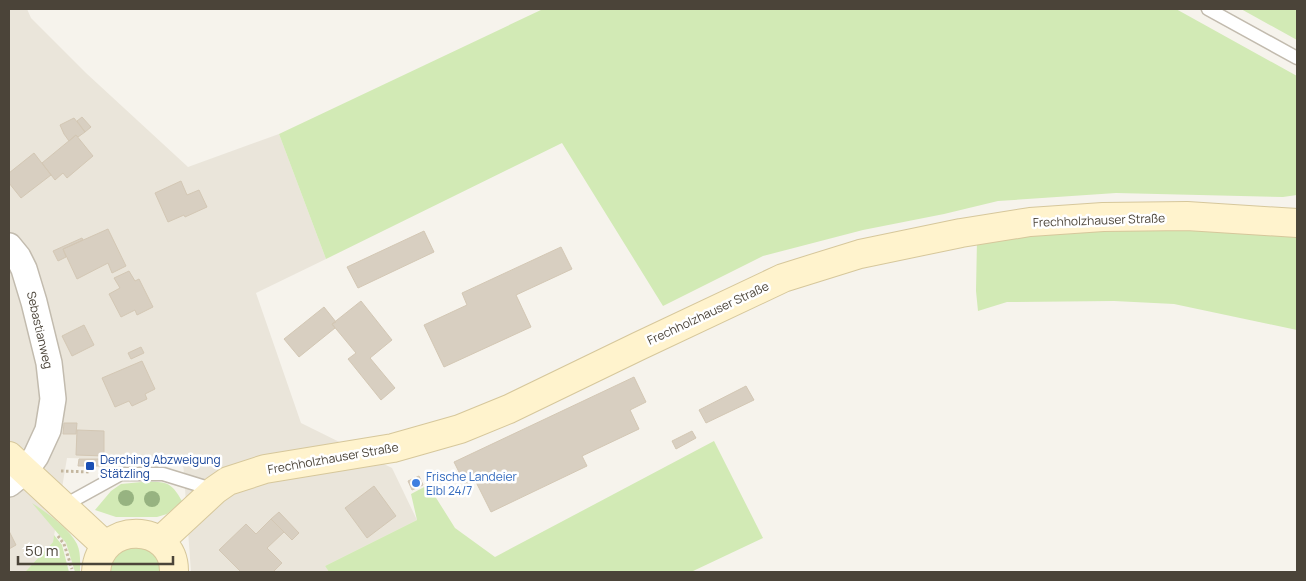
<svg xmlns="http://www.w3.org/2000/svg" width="1306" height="581" font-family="Manrope,sans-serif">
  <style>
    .residential { fill: #eae5da }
    .green { fill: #d2eab5 }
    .building { fill: #d8cfc1; stroke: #d3c7b4 }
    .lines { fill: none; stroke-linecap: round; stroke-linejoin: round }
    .lane-casing { stroke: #c2bbae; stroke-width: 15 }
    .street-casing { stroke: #c2bbae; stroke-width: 28 }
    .secondary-casing { stroke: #d6c79b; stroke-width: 30 }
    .path { stroke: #c4b79f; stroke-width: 3; stroke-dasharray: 2.5 2.5; stroke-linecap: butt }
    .lane { stroke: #fff; stroke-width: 12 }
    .street { stroke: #fff; stroke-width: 25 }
    .secondary { stroke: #fff3cd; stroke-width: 28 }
    .tree { fill: #97b381 }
    .transit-dot { fill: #1a4fb4; stroke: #fff; stroke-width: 2 }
    .shop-dot { fill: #3f7fe0; stroke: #fff; stroke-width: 2 }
    .labels { text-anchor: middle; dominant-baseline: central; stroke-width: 5; stroke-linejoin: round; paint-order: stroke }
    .street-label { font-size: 12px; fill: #4b4439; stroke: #fff }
    .transit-label { font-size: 12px; fill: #164399; stroke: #fff; text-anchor: start }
    .shop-label { font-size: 12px; fill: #366cbe; stroke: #fff; text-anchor: start }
  </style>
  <rect width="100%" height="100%" fill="#f6f3ec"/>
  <path class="residential" d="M9 9H27L31 18 86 73 188 167 279 134 326 259 256 293 301 423 392 468 417 520 325 566 329 572H191L183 461 67 458 53 542 25 572H9Z"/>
  <path class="green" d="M543 9H1176L1297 76V195L1283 197 1116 193 998 201 944 214 863 230 763 256 663 306 562 143 326 259 279 134Z
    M1241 9H1297V40Z
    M1177 229 1297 234V330L1174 304 1114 301 1007 302 978 311 976 291 977 240 1093 232Z
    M714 441 763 538 691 572H329L325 566 417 520 411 494 428 485 455 528 495 557Z
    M142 482C165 481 171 481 182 501L167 514 157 517H116L95 510 111 491 121 484Z
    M32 503C47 513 69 528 77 544 81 553 80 563 80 572H75L66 543Z
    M54 535 62 545 69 572H25L53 542Z
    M125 544 153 549 164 572H106V566Z"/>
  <path class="building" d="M82 117 91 127 85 132 77 121Z
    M74 118 85 132 78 137 76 135 69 141 64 134 60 125Z
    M76 135 93 156 67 178 63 173 55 180 42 163Z
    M34 153 51 175 21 198 9 183V173Z
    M181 181 187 195 199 190 207 207 185 217 184 215 168 222 155 193Z
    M108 229 126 266 112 273 108 263 77 279 63 249Z
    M424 231 434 252 358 288 347 267Z
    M82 238 83 240 63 249 66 257 58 261 53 251Z
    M561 247 572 269 516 295 531 327 444 367 424 325 467 305 462 293Z
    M129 271 135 281 139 279 153 307 137 315 135 310 121 317 109 294 120 288 114 278Z
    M361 301 392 340 370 358 395 388 381 400 348 359 356 353 332 324Z
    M324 307 336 322 332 324 335 328 299 357 284 339Z
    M84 325 94 345 72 356 62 336Z
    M141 347 144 353 131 359 128 353Z
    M142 361 155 389 145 394 147 399 132 406 129 401 115 407 102 378Z
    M634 377 646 402 630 410 639 429 582 456 587 466 491 512 475 480 466 486 454 462Z
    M746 386 754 400 706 423 699 410Z
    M64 423H77L76 434H63Z
    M77 430 104 431V456L76 455Z
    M692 431 696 438 676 449 672 441Z
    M79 459H105L104 466H78Z
    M419 476 423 485 412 490 408 481Z
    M374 486 396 516 367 538 345 508Z
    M279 512 299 533 292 540 271 519Z
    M271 519 284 532 267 548 282 563 273 572H241L219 550 246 524 256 534Z
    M9 531 16 545 9 549Z"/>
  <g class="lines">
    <g class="lane-casing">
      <path id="lane" d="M1208 9 1297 58
        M63 506 121 474H163L215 490"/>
    </g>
    <g class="street-casing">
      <path id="street" d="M9 246 18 257 24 269 34 302 49 363 53 399 48 430 36 456 25 471 9 484"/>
    </g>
    <g class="secondary-casing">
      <path id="secondary" d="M9 456 106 546
        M160 541 215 490 228 481 265 469 393 448 460 429 509 409 639 346 783 278 860 254 961 233 1030 222 1103 217 1187 216 1297 223
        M96 572C99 520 175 522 174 572"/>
    </g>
    <path class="path" d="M61 471 90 472V466
      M58 536 64 544 72 569"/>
    <use href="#lane" class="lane"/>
    <use href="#street" class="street"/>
    <use href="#secondary" class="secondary"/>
  </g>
  <g class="tree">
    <circle cx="126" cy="498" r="8"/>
    <circle cx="152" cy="499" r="8"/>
  </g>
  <rect class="transit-dot" x="85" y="461" width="10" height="10" rx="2.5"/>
  <circle class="shop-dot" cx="416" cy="483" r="5"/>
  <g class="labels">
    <g class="street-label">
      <text transform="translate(1099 220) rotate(-2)">Frechholzhauser Straße</text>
      <text transform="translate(708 313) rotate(-25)">Frechholzhauser Straße</text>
      <text transform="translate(40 330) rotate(77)">Sebastianweg</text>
      <text transform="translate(333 458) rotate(-10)">Frechholzhauser Straße</text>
    </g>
    <g class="transit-label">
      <text x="100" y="459">Derching Abzweigung<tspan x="100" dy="14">Stätzling</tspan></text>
    </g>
    <g class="shop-label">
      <text x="426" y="476">Frische Landeier<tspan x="426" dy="14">Elbl 24/7</tspan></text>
    </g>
  </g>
  <rect width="1306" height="581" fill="none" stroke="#4b4439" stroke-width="20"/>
  <path d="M18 556v8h155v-8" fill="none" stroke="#4b4439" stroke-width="2.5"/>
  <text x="25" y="556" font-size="15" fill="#4b4439" stroke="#ffffff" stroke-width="4" paint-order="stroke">50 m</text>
</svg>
